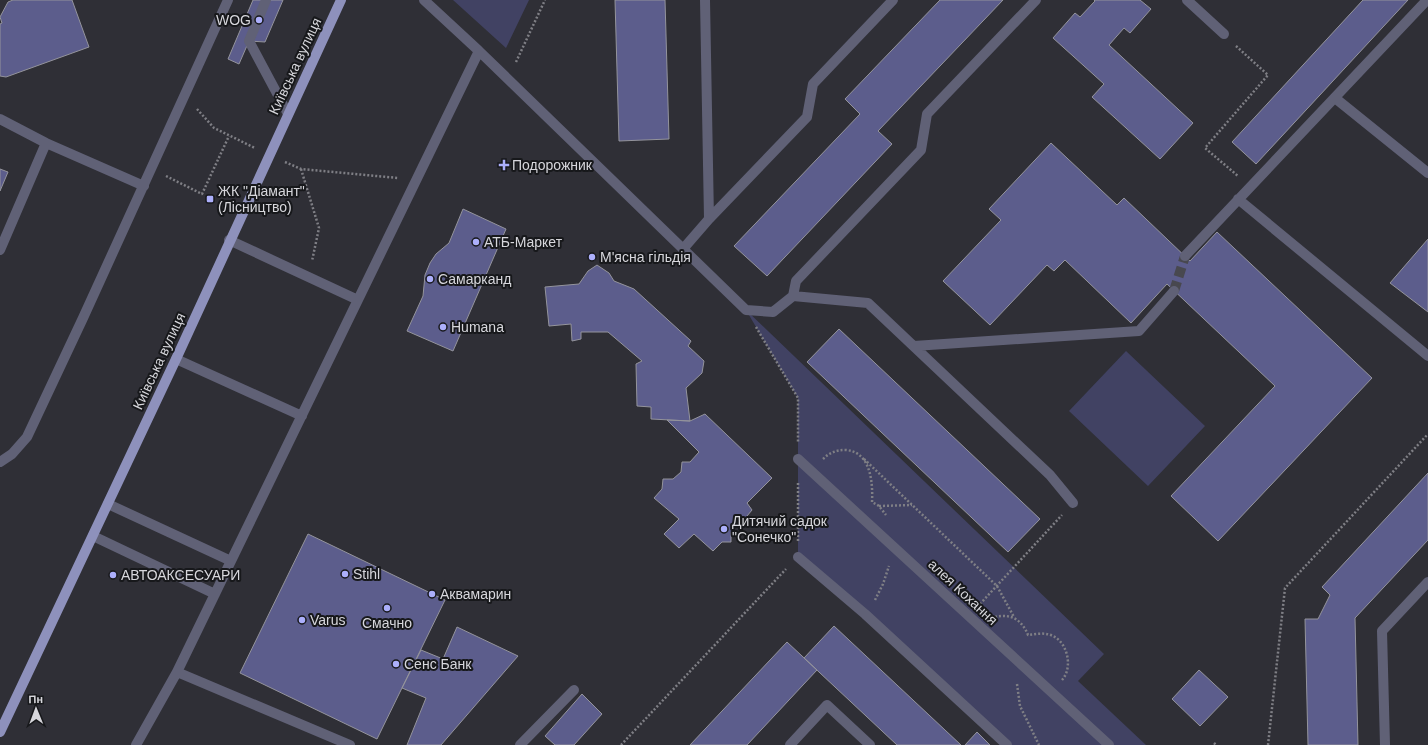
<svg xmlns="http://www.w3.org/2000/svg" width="1428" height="745" font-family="Arial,sans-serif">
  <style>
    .green { fill: #414263 }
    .building { fill: #5c5d8c; stroke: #94949c }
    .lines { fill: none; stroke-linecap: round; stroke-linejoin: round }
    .minor-tunnel { stroke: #48484f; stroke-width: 10; stroke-dasharray: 10 5; stroke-linecap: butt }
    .path { stroke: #7f7f85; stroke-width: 2.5; stroke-dasharray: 2 2; stroke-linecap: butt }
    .minor { stroke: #606176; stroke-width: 10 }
    .major { stroke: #8e91bc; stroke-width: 10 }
    .poi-dot { fill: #acaffb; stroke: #17181b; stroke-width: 1.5 }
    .labels { text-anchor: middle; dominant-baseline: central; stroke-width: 4; stroke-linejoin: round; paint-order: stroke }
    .poi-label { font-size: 14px; fill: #d7d7dc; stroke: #17181b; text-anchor: start }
    .street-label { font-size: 14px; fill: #d7d7dc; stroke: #17181b }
  </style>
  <rect width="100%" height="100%" fill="#2f2f36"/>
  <path class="green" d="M453 0H529L506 48Z
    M746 310 1104 654 1078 681 1146 745H1007L798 557V398Z
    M1126 351 1205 426 1148 486 1069 411Z"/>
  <path class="building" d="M13 0H72L89 47 6 77 0 76V24L2 23 0 17 8 2Z
    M253 0H283L265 42 249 41 239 64 228 59Z
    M615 0H665L669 139 619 141Z
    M940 0H1003L878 131 892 144 767 276 734 246 860 114 845 99Z
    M1094 0H1140L1151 9 1130 33 1124 28 1109 45 1193 123 1160 159 1092 97 1104 84 1053 38 1075 13 1080 17 1095 1Z
    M1363 0H1408L1256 164 1232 142Z
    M1051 143 1117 205 1124 198 1190 261 1217 232 1372 378 1218 541 1171 496 1275 386 1167 284 1131 323 1065 260 1054 271 1047 265 990 325 943 281 1001 220 989 209Z
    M0 169 8 172 0 191Z
    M463 209 506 229 453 351 407 331 423 296 425 275 430 263 436 254 449 243Z
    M1428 239V312L1390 283Z
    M597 265 609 273 614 281 634 289 691 341 688 346 704 361 702 373 686 388 690 421 651 419V407L637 406 636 364 642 361 608 332H581V339L572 341 571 324 549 326 545 287 579 284 588 271Z
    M839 329 1040 519 1008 552 807 362Z
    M705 414 772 478 747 503 752 510 747 516 748 524H739L731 532V542H722L713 551 694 534 679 548 664 534 679 519 654 498 662 489 663 479H673L681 472 682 462H690L699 452 667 420 690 421Z
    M1428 473V540L1355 618 1358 745H1308L1305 619H1318L1330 595 1322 587Z
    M308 534 445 600 377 739 240 673Z
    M834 626 961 745H897L804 658Z
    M457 627 518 656 441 745H407L426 698 402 688 421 650 443 659Z
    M787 642 817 670 747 745H690Z
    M1199 670 1228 697 1200 726 1172 699Z
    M582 694 602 714 574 745H555L545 736Z
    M977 732 990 745H965Z"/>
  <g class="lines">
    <path class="minor-tunnel" d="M1174 291 1185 256"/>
    <path class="path" d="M1236 46 1268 75 1205 148 1238 176
      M516 62 545 0
      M197 109 214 128 255 148
      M285 162 301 169 398 178
      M301 169 319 228 312 261
      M166 176 202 194 229 136
      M756 327 798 398V443
      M823 459C829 453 836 450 845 450 871 451 873 483 872 502L879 506 886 515
      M864 459 997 586 1014 617
      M879 506 912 505
      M798 541V482
      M875 600 883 584 889 566
      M980 604 1062 515
      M995 617C1011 613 1022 620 1028 635 1036 634 1045 632 1053 636 1068 643 1073 668 1062 680
      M1017 684 1020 706 1039 745
      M1214 743 1216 745
      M621 745 786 569
      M1268 745 1285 588 1428 434"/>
    <path class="minor" d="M266 0 249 41 288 114
      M424 0 479 51 746 310 773 312 793 296 796 281 921 150 927 114 1036 0
      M705 0 709 219
      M1187 0 1224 34
      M1335 98 1428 173
      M0 119 46 143 144 186
      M1238 199 1428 356
      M229 240 358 300
      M683 249 709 219 807 117 813 84 893 0
      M0 250 46 143
      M1185 256 1427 0
      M793 296 868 303 1050 475 1073 503
      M914 346 1139 331 1174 291
      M176 359 302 416
      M798 459 1109 745
      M0 462 12 454 27 437 83 318 228 0
      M108 504 231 561
      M93 536 215 594
      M798 557 865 614 1007 745
      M177 672 350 745
      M136 745 177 672 479 51
      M520 745 574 690
      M790 745 827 705 870 745
      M1385 745 1382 631 1428 582"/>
    <path class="major" d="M0 732 176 359 341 0"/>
  </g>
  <g class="poi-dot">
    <circle cx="259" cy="20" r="4"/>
    <path d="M502 159h4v4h4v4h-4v4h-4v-4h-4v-4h4z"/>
    <rect x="206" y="195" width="8" height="8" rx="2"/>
    <circle cx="476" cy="242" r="4"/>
    <circle cx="592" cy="257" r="4"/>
    <circle cx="430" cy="279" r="4"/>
    <circle cx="443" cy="327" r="4"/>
    <circle cx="724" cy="529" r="4"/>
    <circle cx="345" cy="574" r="4"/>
    <circle cx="113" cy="575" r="4"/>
    <circle cx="432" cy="594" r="4"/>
    <circle cx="387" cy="608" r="4"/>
    <circle cx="302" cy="620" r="4"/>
    <circle cx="396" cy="664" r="4"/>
  </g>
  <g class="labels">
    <g class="poi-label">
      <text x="251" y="20" text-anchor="end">WOG</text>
      <text x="512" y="165">Подорожник</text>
      <text x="218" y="191">ЖК "Діамант"<tspan x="218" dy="16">(Лісництво)</tspan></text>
      <text x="484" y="242">АТБ-Маркет</text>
      <text x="600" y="257">М'ясна гільдія</text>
      <text x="438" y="279">Самарканд</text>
      <text x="451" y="327">Humana</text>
      <text x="732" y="521">Дитячий садок<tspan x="732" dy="16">"Сонечко"</tspan></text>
      <text x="353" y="574">Stihl</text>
      <text x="121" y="575">АВТОАКСЕСУАРИ</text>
      <text x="440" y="594">Аквамарин</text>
      <text x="310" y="620">Varus</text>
      <text x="387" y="623" text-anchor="middle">Смачно</text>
      <text x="404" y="664">Сенс Банк</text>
    </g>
    <g class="street-label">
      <text transform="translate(295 66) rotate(-65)">Київська вулиця</text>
      <text transform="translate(159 361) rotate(-65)">Київська вулиця</text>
      <text transform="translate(963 592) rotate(43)">алея Кохання</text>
    </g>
  </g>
  <g transform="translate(36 709) rotate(359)" stroke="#17181b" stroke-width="3" paint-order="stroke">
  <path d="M0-3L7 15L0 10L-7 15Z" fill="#d7d7dc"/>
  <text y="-6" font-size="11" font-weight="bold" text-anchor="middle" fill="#d7d7dc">Пн</text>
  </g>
</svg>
